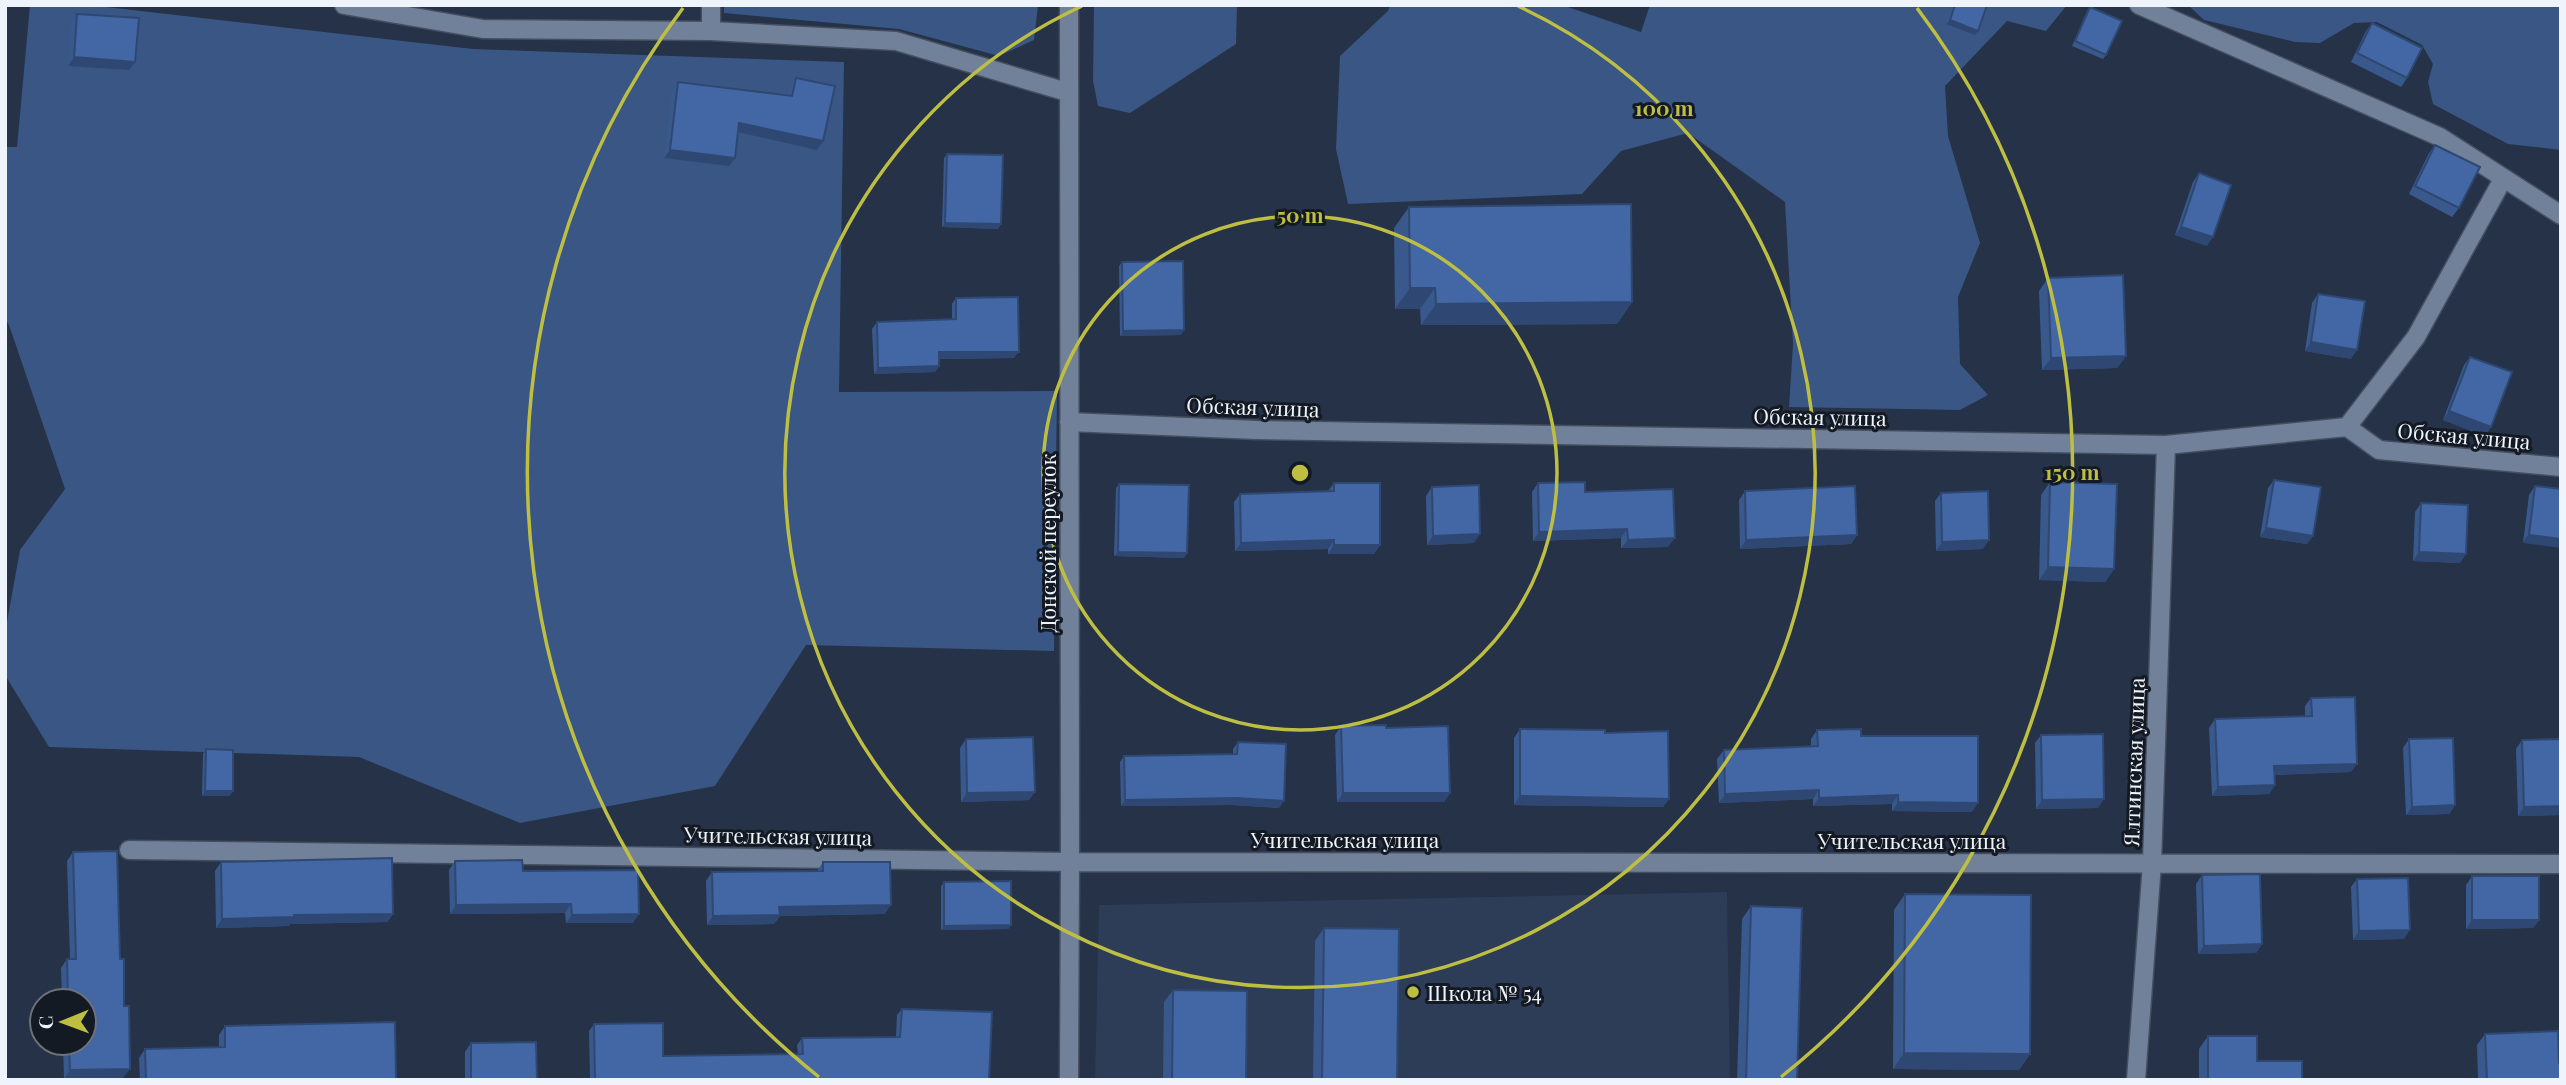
<svg xmlns="http://www.w3.org/2000/svg" width="2566" height="1085" font-family="'Playfair Display',serif">
  <style>
    .built { fill: #2d3d57 }
    .green { fill: #395685 }
    .lines { fill: none; stroke-linecap: round; stroke-linejoin: round }
    .street-casing { stroke: #444e5f; stroke-width: 21 }
    .street { stroke: #72819a; stroke-width: 18 }
    .wall { fill: #39598d }
    .shaded-wall { fill: #2e4873 }
    .building { fill: #4267a4; stroke: #2e4873; stroke-width: 2 }
    .ring { fill: none; stroke: #bebf42; stroke-width: 3.5 }
    .poi-dot { fill: #bebf42; stroke: #141a23; stroke-width: 2.5 }
    .labels { text-anchor: middle; dominant-baseline: central; stroke-width: 6; stroke-linejoin: round; paint-order: stroke }
    .street-label { font-size: 21px; fill: #eff4fc; stroke: #141a23 }
    .poi-label { font-size: 21px; fill: #eff4fc; stroke: #141a23; text-anchor: start }
    .centre { fill: #bebf42; stroke: #141a23; stroke-width: 3.5 }
    .ring-label { font-size: 21px; text-anchor: middle; font-weight: bold; fill: #bebf42; stroke: #141a23; stroke-width: 6; stroke-linejoin: round; paint-order: stroke }
  </style>
  <rect width="100%" height="100%" fill="#253247"/>
  <path class="built" d="M1727 892 1730 1080H1095L1099 905Z"/>
  <path class="green" d="M30 5H89L473 49 844 62 839 392 1057 391 1054 651 806 645 715 786 520 823 359 757 49 747 5 675V633L20 550 65 489 9 325 5 318V147H17Z
    M724 5H1038L1034 40 999 56 899 29 724 13Z
    M1094 5H1237L1236 44 1130 113 1098 106 1093 81Z
    M1390 5H1562L1641 32 1650 5H2067L2046 31 2007 21 1945 86 1948 136 1980 243 1958 297 1960 364 1988 395 1960 410 1789 407 1793 344 1785 202 1688 133 1621 151 1582 194 1348 204 1336 149 1340 56 1388 11Z
    M2188 5H2561V150L2508 144 2433 104 2428 82 2433 64 2422 45 2377 22 2354 23 2320 43 2295 42 2204 20Z"/>
  <g class="lines">
    <g class="street-casing">
      <path id="street" d="M344 5 483 29 711 31 896 41 1067 92
        M711 5V31
        M2139 5 2440 137 2561 215
        M1069 422 1257 430 2166 445 2347 427 2379 450 2561 467
        M2347 427 2416 337 2503 179
        M129 850 1070 862 2561 864
        M1069 1080 1070 862 1069 5
        M2136 1080 2152 863 2166 445"/>
    </g>
    <use href="#street" class="street"/>
  </g>
  <path class="wall" d="M1953 5H1987L1978 31 1975 35 1946 24Z
    M2090 7 2106 55 2103 59 2072 46 2087 11Z
    M77 14 129 70 68 66 71 22Z
    M2372 23 2407 78 2401 87 2351 62 2366 31Z
    M796 78 823 141 817 150 738 132 735 158 729 166 664 158 672 91 678 82 788 96 790 87Z
    M2435 145 2459 208 2452 217 2409 194 2429 153Z
    M947 154 1001 224 998 229 942 227 944 158Z
    M2199 173 2207 246 2175 235 2193 182Z
    M1409 207 1632 302 1617 324 1421 325 1420 309H1395L1394 228Z
    M1122 262 1181 335 1120 336 1119 266Z
    M2048 278 2126 356 2117 368 2042 370 2039 291Z
    M2318 294 2351 359 2305 351 2312 303Z
    M956 298 1014 358 939 359V366L935 372 874 374 872 329 877 322 952 319V304Z
    M2470 357 2491 427 2485 436 2443 420 2464 365Z
    M2274 480 2313 536 2307 544 2260 537 2268 488Z
    M2050 482 2114 569 2105 582 2039 580 2041 495Z
    M1334 483 1380 545 1374 554H1328V549L1235 551 1234 502 1240 494 1328 491Z
    M1538 483 1585 492 1668 547 1621 548V538L1533 541 1532 492Z
    M1119 484 1187 553 1184 558 1114 556 1116 488Z
    M2535 486 2561 489 2523 543 2529 495Z
    M1432 487 1474 543 1427 545 1426 496Z
    M1745 491 1857 535 1851 544 1740 549 1739 500Z
    M1941 493 1983 549 1936 551 1935 501Z
    M2421 503 2466 554 2460 563 2413 561 2415 512Z
    M2311 698 2351 772 2275 775V785L2269 794 2212 796 2209 728 2215 719 2305 716V706Z
    M1341 726 1386 728 1450 793 1444 802H1337L1335 735Z
    M1520 729 1605 733 1669 799 1663 807 1514 805V738Z
    M1817 730 1861 736 1972 812 1892 811V804L1813 806V799L1719 803 1717 759 1724 750 1811 746V739Z
    M2041 735 2098 808 2036 809 2035 743Z
    M966 739 1029 800 961 802 960 748Z
    M2409 739 2455 805 2449 814 2406 815 2403 748Z
    M2522 740 2561 815 2518 816 2516 749Z
    M1238 742 1279 808 1232 805 1121 806 1120 762 1124 756 1233 754V749Z
    M206 749 230 796H202L203 754Z
    M73 852 120 959 124 1006 123 1078 64 1079 63 1043H84V1001H62L61 968 67 959H70L67 861Z
    M455 861 523 871 633 923H566L565 913 450 914 449 870Z
    M221 862 393 914 387 922 290 924 288 926 216 928 215 871Z
    M823 862 885 914 780 916 774 924 707 925 706 881 712 872 817 871Z
    M2202 875 2262 944 2256 953 2198 954 2196 884Z
    M2472 876 2539 920 2533 928 2466 929V885Z
    M2357 879 2404 939 2353 940 2351 887Z
    M944 882 1011 925 1008 929 941 930V886Z
    M1905 894 2030 1054 2019 1070 1893 1069 1894 910Z
    M1751 906 1797 1080H1737L1742 919Z
    M1324 928 1397 1080H1313L1315 941Z
    M1173 990 1246 1080H1163L1164 1002Z
    M902 1009 989 1080H590L589 1031 594 1024 663 1056 798 1054 797 1045 802 1038 896 1037 897 1015Z
    M225 1026 396 1080H140L139 1058 145 1049 219 1047V1035Z
    M2485 1034 2559 1063 2561 1080H2478L2477 1045Z
    M2208 1036 2257 1061 2302 1080H2199V1049Z
    M471 1043 537 1080H465V1052Z"/>
  <path class="shaded-wall" d="M1950 20 1978 31 1975 35 1946 24Z
    M74 57 135 62 129 70 68 66Z
    M739 123 823 141 817 150 733 131Z
    M670 150 735 158 729 166 664 158Z
    M945 223 1001 224 998 229 942 227Z
    M2181 227 2213 237 2207 246 2175 235Z
    M1410 288H1435L1420 309H1395Z
    M1632 302 1617 324 1421 325 1436 304Z
    M1184 330 1181 335 1120 336 1123 331Z
    M2311 342 2357 350 2351 359 2305 351Z
    M939 352H1019L1014 358 934 359Z
    M2126 356 2117 368 2042 370 2051 358Z
    M939 366 935 372 874 374 878 368Z
    M2449 411 2491 427 2485 436 2443 420Z
    M2266 528 2313 536 2307 544 2260 537Z
    M1627 529 1621 538 1533 541 1539 532Z
    M1480 534 1474 543 1427 545 1433 536Z
    M1857 535 1851 544 1740 549 1746 540Z
    M2529 535 2561 539V548L2523 543Z
    M1675 538 1668 547 1621 548 1628 540Z
    M1334 540 1328 549 1235 551 1241 543Z
    M1989 540 1983 549 1936 551 1942 542Z
    M1334 545H1380L1374 554H1328Z
    M1118 552 1187 553 1184 558 1114 556Z
    M2419 552 2466 554 2460 563 2413 561Z
    M2048 567 2114 569 2105 582 2039 580Z
    M2357 764 2351 772 2268 775 2274 766Z
    M2275 785 2269 794 2212 796 2218 787Z
    M1819 790 1813 799 1719 803 1725 794Z
    M205 791H233L230 796H202Z
    M1035 792 1029 800 961 802 967 793Z
    M1343 793H1450L1444 802H1337Z
    M1898 795 1892 804 1813 806 1819 798Z
    M1520 796 1669 799 1663 807 1514 805Z
    M1236 798 1284 801 1279 808 1232 805 1121 806 1125 800Z
    M2104 799 2098 808 2036 809 2042 800Z
    M1898 802 1978 803 1972 812 1892 811Z
    M2455 805 2449 814 2406 815 2412 807Z
    M2561 806V815L2518 816 2524 807Z
    M571 904 565 913 450 914 456 905Z
    M891 905 885 914 780 916 774 924 707 925 713 916 779 907Z
    M393 914 387 922 290 924 288 926 216 928 222 919 294 915Z
    M639 914 633 923H566L572 915Z
    M2472 920H2539L2533 928 2466 929Z
    M1011 925 1008 929 941 930 944 926Z
    M2410 930 2404 939 2353 940 2359 931Z
    M2262 944 2256 953 2198 954 2204 946Z
    M1904 1053 2030 1054 2019 1070 1893 1069Z
    M130 1069 123 1078 64 1079 70 1070Z"/>
  <path class="building" d="M1955 5H1987L1978 31 1950 20Z
    M2090 7 2122 21 2106 55 2075 41Z
    M77 14 139 18 135 62 74 57Z
    M2372 23 2422 48 2407 78 2357 53Z
    M796 78 835 86 823 141 739 123 735 158 670 150 678 82 792 96Z
    M2435 145 2480 167 2459 208 2415 186Z
    M947 154 1003 155 1001 224 945 223Z
    M2199 173 2231 185 2213 237 2181 227Z
    M1631 204 1632 302 1436 304 1435 288H1410L1409 207Z
    M1183 261 1184 330 1123 331 1122 262Z
    M2123 275 2126 356 2051 358 2048 278Z
    M2318 294 2365 301 2357 350 2311 342Z
    M1018 297 1019 352H939V366L878 368 877 322 956 319V298Z
    M2470 357 2512 372 2491 427 2449 411Z
    M2274 480 2321 487 2313 536 2266 528Z
    M1585 482V492L1673 489 1675 538 1628 540 1627 529 1539 532 1538 483Z
    M2050 482 2117 484 2114 569 2048 567Z
    M1334 483H1380V545H1334V540L1241 543 1240 494 1334 491Z
    M1119 484 1189 485 1187 553 1118 552Z
    M1479 485 1480 534 1433 536 1432 487Z
    M1855 486 1857 535 1746 540 1745 491Z
    M2535 486 2561 489V539L2529 535Z
    M1988 491 1989 540 1942 542 1941 493Z
    M2421 503 2468 505 2466 554 2419 552Z
    M2355 697 2357 764 2274 766 2275 785 2218 787 2215 719 2312 716 2311 698Z
    M1386 725V728L1448 726 1450 793H1343L1341 726Z
    M1520 729 1605 730V733L1668 731 1669 799 1520 796Z
    M1861 729V736H1978V803L1898 802V795L1819 798V790L1725 794 1724 750 1818 746 1817 730Z
    M2103 734 2104 799 2042 800 2041 735Z
    M1033 737 1035 792 967 793 966 739Z
    M2453 738 2455 805 2412 807 2409 739Z
    M2561 739V806L2524 807 2522 740Z
    M1238 742 1286 744 1284 801 1236 798 1125 800 1124 756 1237 754Z
    M206 749 233 750V791H205Z
    M117 851 120 959H124V1006H129L130 1069 70 1070 69 1043H84V1001H68L67 959H76L73 852Z
    M392 858 393 914 294 915V917L222 919 221 862Z
    M522 860 523 871 638 870 639 914 572 915 571 904 456 905 455 861Z
    M823 862H890L891 905 779 907 780 915 713 916 712 872 823 871Z
    M2260 874 2262 944 2204 946 2202 875Z
    M2472 876H2539V920H2472Z
    M2408 878 2410 930 2359 931 2357 879Z
    M1011 881V925L944 926V882Z
    M1905 894 2031 895 2030 1054 1904 1053Z
    M1751 906 1802 908 1797 1080H1746Z
    M1324 928 1399 929 1397 1080H1322Z
    M1173 990 1247 991 1246 1080H1172Z
    M902 1009 992 1012 989 1080H595L594 1024 663 1023V1056L803 1054 802 1038 900 1037Z
    M395 1022 396 1080H146L145 1049 225 1047V1026Z
    M2558 1031 2559 1063H2561V1080H2487L2485 1034Z
    M2208 1036H2257V1061H2302V1080H2208Z
    M536 1042 537 1080H471V1043Z"/>
  <g class="ring">
    <circle cx="1300" cy="473" r="257"/>
    <path d="M1518 6A515 515 0 1 1 1082 6"/>
    <path d="M819 1077A772 772 0 0 1 683 8M1917 8A772 772 0 0 1 1781 1077"/>
  </g>
  <circle class="poi-dot" cx="1413" cy="992" r="7"/>
  <g class="labels">
    <g class="street-label">
      <text transform="translate(1253 406) rotate(2)">Обская улица</text>
      <text transform="translate(1820 416) rotate(1)">Обская улица</text>
      <text transform="translate(2464 435) rotate(5)">Обская улица</text>
      <text transform="translate(1047 543) rotate(-90)">Донской переулок</text>
      <text transform="translate(2133 762) rotate(-88)">Ялтинская улица</text>
      <text transform="translate(778 835) rotate(1)">Учительская улица</text>
      <text x="1345" y="839">Учительская улица</text>
      <text x="1912" y="840">Учительская улица</text>
    </g>
    <g class="poi-label">
      <text x="1427" y="992">Школа № 54</text>
    </g>
  </g>
  <circle cx="1300" cy="473" r="10" class="centre"/>
  <g class="ring-label">
    <text x="1664" y="116">100 m</text>
    <text x="1300" y="223">50 m</text>
    <text x="2072" y="480">150 m</text>
  </g>
  <rect width="2566" height="1085" fill="none" stroke="#eff4fc" stroke-width="14"/>
  <g transform="translate(63 1022) rotate(269)"><circle r="33" fill="#141a23" stroke="#6c717a" stroke-width="2"/>
  <path d="M0-5L12 26L0 18L-12 26Z" fill="#bebf42"/>
  <text y="-10" font-size="19" font-weight="bold" text-anchor="middle" fill="#eff4fc">С</text>
  </g>
</svg>
